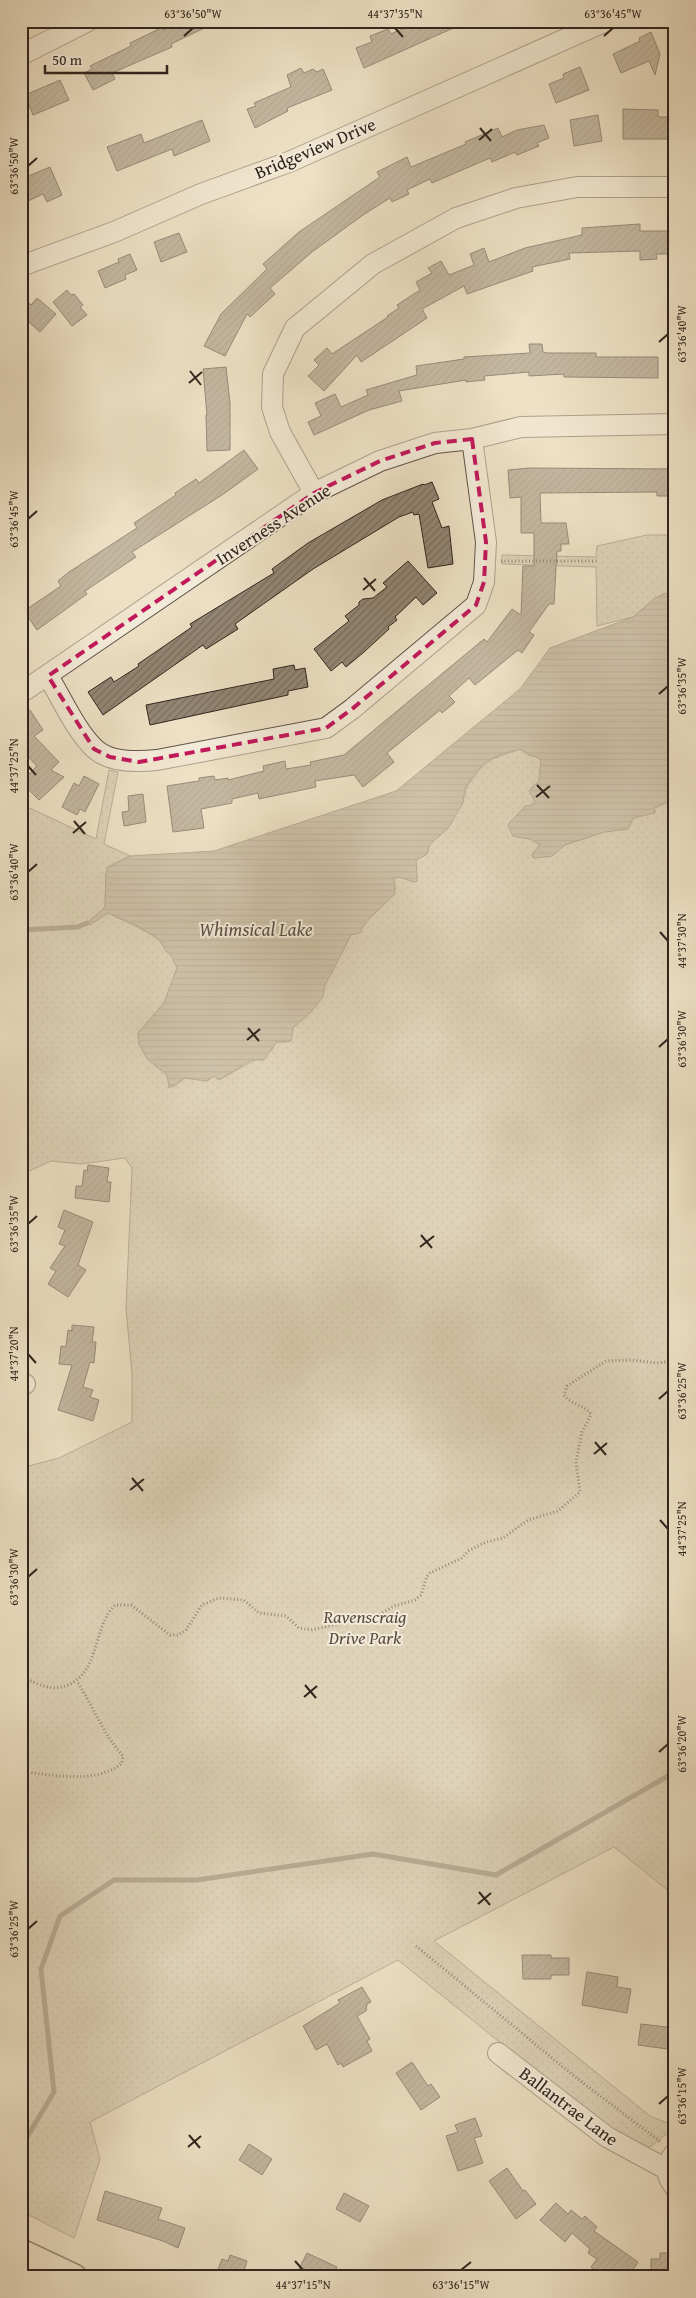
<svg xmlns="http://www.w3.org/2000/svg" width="696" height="2298" font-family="'Gentium Book Plus',serif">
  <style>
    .park { fill: url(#park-dots); stroke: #7f7263 }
    .water { fill: url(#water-rules); stroke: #7b6f60 }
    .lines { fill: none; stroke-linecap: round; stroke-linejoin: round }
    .stream { stroke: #7b6f60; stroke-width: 5 }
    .building { fill: url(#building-hatch); stroke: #31251e }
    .minor-casing { stroke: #605448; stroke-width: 22 }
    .major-casing { stroke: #31251e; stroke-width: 28 }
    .path { stroke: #31251e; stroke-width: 3; stroke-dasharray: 1 2.5; stroke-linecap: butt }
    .minor { stroke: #f3ebd9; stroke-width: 20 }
    .major { stroke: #ede0c4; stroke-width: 25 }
    .marked { fill: none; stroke: #c2185b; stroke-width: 4; stroke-dasharray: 10 6; stroke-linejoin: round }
    .ticks { fill: none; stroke: #31251e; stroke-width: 2 }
    .labels { text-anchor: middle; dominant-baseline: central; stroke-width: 4; stroke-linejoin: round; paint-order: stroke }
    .street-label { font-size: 18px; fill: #31251e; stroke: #f3ebd9 }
    .park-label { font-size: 18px; font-style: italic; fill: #584c40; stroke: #f3ebd9 }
    .water-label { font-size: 19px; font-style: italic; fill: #5c5044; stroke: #f3ebd9 }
    .neatline { fill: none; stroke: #31251e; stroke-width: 2 }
    .ticks-label { font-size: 12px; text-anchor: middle; fill: #31251e }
  </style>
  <defs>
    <pattern id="park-dots" width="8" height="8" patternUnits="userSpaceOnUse" patternTransform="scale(1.25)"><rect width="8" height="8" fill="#cdc0a8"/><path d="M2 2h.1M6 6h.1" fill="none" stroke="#b0a590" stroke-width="1.8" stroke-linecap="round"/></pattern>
    <pattern id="water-rules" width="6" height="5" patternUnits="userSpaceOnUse" patternTransform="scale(1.25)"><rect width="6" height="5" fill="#ada08c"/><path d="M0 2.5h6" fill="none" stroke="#8d8272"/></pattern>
    <pattern id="building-hatch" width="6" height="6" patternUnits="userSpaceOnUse" patternTransform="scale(1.25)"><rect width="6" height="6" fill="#938674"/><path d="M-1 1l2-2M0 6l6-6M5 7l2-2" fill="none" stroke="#796d5f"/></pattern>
  </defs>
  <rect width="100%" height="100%" fill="#ede0c4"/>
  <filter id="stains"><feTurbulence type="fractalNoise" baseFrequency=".004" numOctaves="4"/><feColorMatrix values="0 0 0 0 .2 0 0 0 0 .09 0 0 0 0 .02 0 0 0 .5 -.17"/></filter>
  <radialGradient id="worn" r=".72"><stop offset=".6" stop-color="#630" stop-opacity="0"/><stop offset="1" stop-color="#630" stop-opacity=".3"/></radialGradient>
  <path class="park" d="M647 535H675V585L669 592 655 598 633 617 597 626 596 567 502 564V555L596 557 597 546Z
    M520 749 529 755 537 757 541 761 539 781 531 788 535 802 509 823 513 836 530 839 540 845 532 855 533 858 552 856 565 845 604 832 628 829 633 818 656 812 654 808 675 799V1896L614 1847 434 1941 650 2116 675 2126V2131L666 2134 652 2146 632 2149 398 1960 90 2122 100 2159 74 2238 21 2211V1468L59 1458 132 1422V1374L126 1308 132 1168 125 1158 81 1164 51 1161 27 1172 21 1163V804L96 839 109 770 118 772 104 844 130 856 108 867 106 874 105 907 87 923 108 913C135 927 169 936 177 968L164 1003 138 1033 139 1044 148 1060 165 1072 173 1087 185 1078 207 1081 214 1076 219 1080 272 1050 276 1042H289L293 1028 309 1014 322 997 325 985 351 935 360 932C367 918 394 897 395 890 396 887 394 882 394 878L399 877 414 882 417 881 416 860 427 854 430 844 448 828 466 794C465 787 468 785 472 780 489 756 494 759 520 749Z"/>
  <path class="water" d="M675 585V799L654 808 655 813 633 818 628 829 604 832 565 845 552 856 535 858 532 855 540 844 530 839 513 836 508 825 525 806 532 805 535 802 529 791 539 781 541 761 537 757 529 755 520 749 502 754 487 761 477 771 465 788 463 803 448 828 430 844 427 854 416 860 417 881 414 882 399 877 394 878 395 894 365 922 360 933 351 935 325 985 323 997 309 1014 293 1028 291 1041 276 1042 264 1060H251L219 1080 214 1076 207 1081 185 1078 169 1088 167 1075 148 1060 139 1044 138 1033 164 1003 177 968 171 955 166 951 159 939 134 924 108 913 90 925 87 923 105 907 106 874 108 867 130 856 214 851 396 791 520 689 550 648 633 617 655 598 669 592Z"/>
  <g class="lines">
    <path class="stream" d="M21 930 78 927 87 923
      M21 2147 54 2092 41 1969 60 1916 114 1880H197L373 1854 496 1875 675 1772"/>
  </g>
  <path class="building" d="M182 21H219L171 44 172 47 112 73 115 79 93 90 84 73 92 69 90 66 131 46 130 43 163 27 164 30Z
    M419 21H469L364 68 356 48 372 42 370 36 388 29 391 34Z
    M651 32 660 54 655 75 649 61 621 73 613 54 632 45 640 41 639 38Z
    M580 67 589 90 556 103 549 84 564 78 563 74Z
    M301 68 304 73 313 69 317 72 323 69 332 90 287 108 288 111 255 128 247 109 256 106 254 103 291 87 287 75Z
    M60 80 69 100 33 115 25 95Z
    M623 109 658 110V117H675V139H623Z
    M598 115 602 141 574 146 570 120Z
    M202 120 210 141 174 156 172 149 117 171 107 147 141 134 144 143Z
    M544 125 549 138 537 143 539 146 517 155 515 152 492 162 490 158 432 183 430 179 407 190 409 194 392 202 390 198 363 215 312 252 270 288 275 294 250 317 247 314 225 356 204 346 221 314 267 269 263 264 299 232 380 177 377 172 407 157 411 167 466 144 465 142 498 128 502 137 517 130Z
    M50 167 62 195 47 202 43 194 26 202 21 191V179Z
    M640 224V231H675V254H656L657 259 640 260V251L569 253 570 259 532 267 533 271 467 294 464 286 422 309 427 318 361 362 357 355 324 391 308 376 319 365 314 360 327 348 332 354 388 317 387 316 399 308 397 305 420 290 416 282 432 273 428 268 441 261 449 275 474 265 470 254 484 248 489 262 525 248 582 235V228Z
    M179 233 187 252 161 262 154 242Z
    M130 254 137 270 125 275 126 279 105 288 98 271 119 262 118 259Z
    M67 290 71 295 74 294 83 305 80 307 87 315 72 326 53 302Z
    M37 298 56 314 40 332 21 315V310L28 302 31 305Z
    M529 344H542L543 352 547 353H596V357H658V378L564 377V374L529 376V372L484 376 485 380 466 382V380L399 391 402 401 369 410 314 435 308 422 321 416 315 403 335 394 341 407 368 395 366 390 417 375 416 366 464 359V357L530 353Z
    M226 367 230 403V450L207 451 206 415H207L203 369Z
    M244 450 258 469 222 495 132 552 136 557 85 591 87 594 37 630 24 611 61 586 58 581 69 572 137 528 134 523 176 495 175 493 196 479 199 483Z
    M530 468 675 469V496H657V492L540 493 541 523H566L569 544H561V551H557L554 604H549L529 632 534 635 522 653 518 650 475 685 469 678 449 696 455 702 442 713 440 710 387 753 394 762 363 787 354 775 315 781 316 787 259 799 258 793 232 799V803L201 809 204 828 173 832 167 786 199 781V778L214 776 215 780 228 778V780L264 771 263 766 285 761 286 769 311 765 310 762 344 755 484 639 487 642 512 609 521 615 523 566H534V533H521V497L510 498 508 470Z
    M432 482 439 499 432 502 442 528 449 526 453 564 428 568 419 514 414 515 413 512 399 517 313 569 235 624 238 629 206 649 203 645 103 715 88 692 111 677 114 682 139 666 138 664 192 627 190 624 274 573 272 569 308 543 382 500 423 484 424 485Z
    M408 561 437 593 423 605 416 597 395 617 397 620 388 627 389 629 364 652 346 667 342 662 331 671 314 649 349 621 345 616 359 605V602L363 599 373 598 387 587 383 583Z
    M294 665 295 670 305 668 308 687 288 691V695L150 725 146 705 274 679 273 669Z
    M30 710 43 730 34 736 59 762 51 770 64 777 39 800 21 782 37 766 21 749V716Z
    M84 776 99 784 85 812 80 809 77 815 62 807 74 783 79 786Z
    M143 794 146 822 124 826 122 812 129 811 128 796Z
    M88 1165 109 1168 107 1182H111L109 1202 75 1198 76 1186H82L84 1170 87 1171Z
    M64 1210 93 1222 78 1265 86 1270 68 1297 48 1284 56 1271 50 1268 65 1246 59 1244 65 1230 58 1227Z
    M72 1325 94 1327 92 1342H96L94 1363 90 1362 83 1387 93 1390 90 1397 99 1400 93 1421 58 1410 72 1365 59 1364 61 1346 66 1347 68 1330 72 1331Z
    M522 1955H551V1958H569V1975H551V1979H523Z
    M587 1972 618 1977 617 1987 631 1989 627 2013 582 2005Z
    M362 1987 371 2002 367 2004 366 2011 357 2016 370 2039 367 2041 372 2051 343 2067 341 2063 338 2065 327 2044 316 2050 303 2026 340 2003 338 2000Z
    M641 2024 675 2028V2050L638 2045Z
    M412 2062 428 2086 431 2084 440 2097 421 2110 396 2073Z
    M475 2118 482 2136 474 2138 483 2163 458 2171 446 2136 458 2132 455 2125Z
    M249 2144 272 2159 262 2175 239 2160Z
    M507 2168 523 2191 525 2190 536 2204 516 2219 489 2181Z
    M105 2191 162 2208 158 2219 185 2228 178 2248 163 2241 97 2220Z
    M344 2193 369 2206 360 2222 336 2209Z
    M556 2203 568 2214 571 2210 582 2219 585 2216 597 2227 594 2231 638 2262 628 2277H605L591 2267 597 2259 588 2253 590 2249 572 2233 565 2242 540 2220Z
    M307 2253 337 2267 332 2277H305L297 2273Z
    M660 2253H673L675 2277H651V2259H660Z
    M230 2255 247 2261 242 2277H230L217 2272 222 2259 228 2261Z"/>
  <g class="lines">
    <g class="minor-casing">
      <path id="minor" d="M21 55 88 21
        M21 266 114 232 201 194 289 162 606 21
        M314 493 280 432 272 407 273 374 295 328 373 264 456 218 516 198 577 187H675
        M48 676C61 697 76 731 94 748 109 763 138 762 157 760L326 728 352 709 476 605 484 582 486 542 472 439
        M21 693 314 493 380 461 435 443 472 439 521 427 675 424
        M21 1384H25
        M498 2053 607 2137 668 2170
        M675 2153C665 2164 665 2176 675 2187"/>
    </g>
    <g class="major-casing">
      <path id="major" d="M21 2252 74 2277"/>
    </g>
    <path class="path" d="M501 561H597
      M21 1676C37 1684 51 1692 68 1685 100 1672 93 1626 115 1605H131L170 1635H178L186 1630 202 1605 219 1598 244 1600 259 1613 286 1616 299 1628 311 1630 377 1616 394 1606 415 1600 421 1595 427 1576 430 1573 462 1558 468 1551 486 1542 503 1538 528 1520 558 1511 580 1492 576 1462 582 1432 591 1415C586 1405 571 1405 564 1395L567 1386 606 1361 631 1360 657 1363 675 1361
      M21 1772C53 1774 96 1785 122 1763L123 1756C103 1734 93 1706 77 1681
      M416 1946 574 2076 662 2143"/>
    <use href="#minor" class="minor"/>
    <use href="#major" class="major"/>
  </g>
  <path d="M0 0H696V2298H0ZM472 439 486 542 484 582 476 605 352 709 326 728 139 762 110 757 94 749 48 676 314 493 380 461 435 443Z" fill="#ede0c4" fill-opacity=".55" fill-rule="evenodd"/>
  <path class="marked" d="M472 439 486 542 484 582 476 605 352 709 326 728 139 762 110 757 94 749 48 676 314 493 380 461 435 443Z"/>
  <path class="ticks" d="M395 28 403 37M184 36 193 28M604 36 613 28M480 128 491 141M479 140 492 129M28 166 37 158M659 342 668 334M190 371 201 385M189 383 202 372M28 519 37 511M364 578 375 591M363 590 376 579M659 694 668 686M28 766 36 775M537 785 549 798M536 797 550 786M74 821 85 834M73 833 86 822M28 872 37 864M660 932 668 941M248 1028 259 1041M247 1040 260 1029M659 1047 668 1039M28 1224 37 1216M421 1235 432 1248M420 1247 434 1236M28 1354 36 1363M659 1399 668 1391M595 1442 606 1455M594 1454 607 1443M132 1478 143 1491M130 1490 144 1479M660 1520 668 1529M28 1577 37 1569M305 1685 316 1698M304 1697 317 1686M659 1752 668 1744M479 1892 490 1905M478 1904 491 1893M28 1929 37 1921M659 2104 668 2096M189 2135 200 2148M188 2147 201 2136M295 2261 303 2270M461 2270 471 2262"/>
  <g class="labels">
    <g class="street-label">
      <text transform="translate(315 148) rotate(-23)">Bridgeview Drive</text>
      <text transform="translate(273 524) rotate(-33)">Inverness Avenue</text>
      <text transform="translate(569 2106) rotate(37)">Ballantrae Lane</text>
    </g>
    <g class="park-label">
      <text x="365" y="1616">Ravenscraig<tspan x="365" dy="21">Drive Park</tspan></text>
    </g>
    <g class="water-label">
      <text x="256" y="929">Whimsical Lake</text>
    </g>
  </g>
  <rect width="696" height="2298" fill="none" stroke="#ede0c4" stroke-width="55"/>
  <path d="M45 65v8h122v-8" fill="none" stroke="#31251e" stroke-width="2.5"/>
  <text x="52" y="65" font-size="15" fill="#31251e" stroke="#f3ebd9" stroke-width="4" paint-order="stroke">50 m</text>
  <rect x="28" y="28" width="640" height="2242" class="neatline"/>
  <g class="ticks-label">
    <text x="193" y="18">63°36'50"W</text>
    <text x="395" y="18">44°37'35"N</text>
    <text x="613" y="18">63°36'45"W</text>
    <text transform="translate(14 166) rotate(-90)" y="4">63°36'50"W</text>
    <text transform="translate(682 334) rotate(-90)" y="4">63°36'40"W</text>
    <text transform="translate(14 519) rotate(-90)" y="4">63°36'45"W</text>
    <text transform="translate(682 686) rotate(-90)" y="4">63°36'35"W</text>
    <text transform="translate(14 766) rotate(-90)" y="4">44°37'25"N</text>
    <text transform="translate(14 872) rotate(-90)" y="4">63°36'40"W</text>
    <text transform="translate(682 941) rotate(-90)" y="4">44°37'30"N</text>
    <text transform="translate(682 1039) rotate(-90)" y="4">63°36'30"W</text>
    <text transform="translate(14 1224) rotate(-90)" y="4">63°36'35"W</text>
    <text transform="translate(14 1354) rotate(-90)" y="4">44°37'20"N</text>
    <text transform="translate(682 1391) rotate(-90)" y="4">63°36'25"W</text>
    <text transform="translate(682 1529) rotate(-90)" y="4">44°37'25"N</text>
    <text transform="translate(14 1577) rotate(-90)" y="4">63°36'30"W</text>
    <text transform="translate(682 1744) rotate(-90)" y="4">63°36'20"W</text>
    <text transform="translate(14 1929) rotate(-90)" y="4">63°36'25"W</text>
    <text transform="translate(682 2096) rotate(-90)" y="4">63°36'15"W</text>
    <text x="303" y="2289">44°37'15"N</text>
    <text x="461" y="2289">63°36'15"W</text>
  </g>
  <rect width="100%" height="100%" filter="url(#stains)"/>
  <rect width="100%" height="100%" fill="url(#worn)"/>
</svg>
